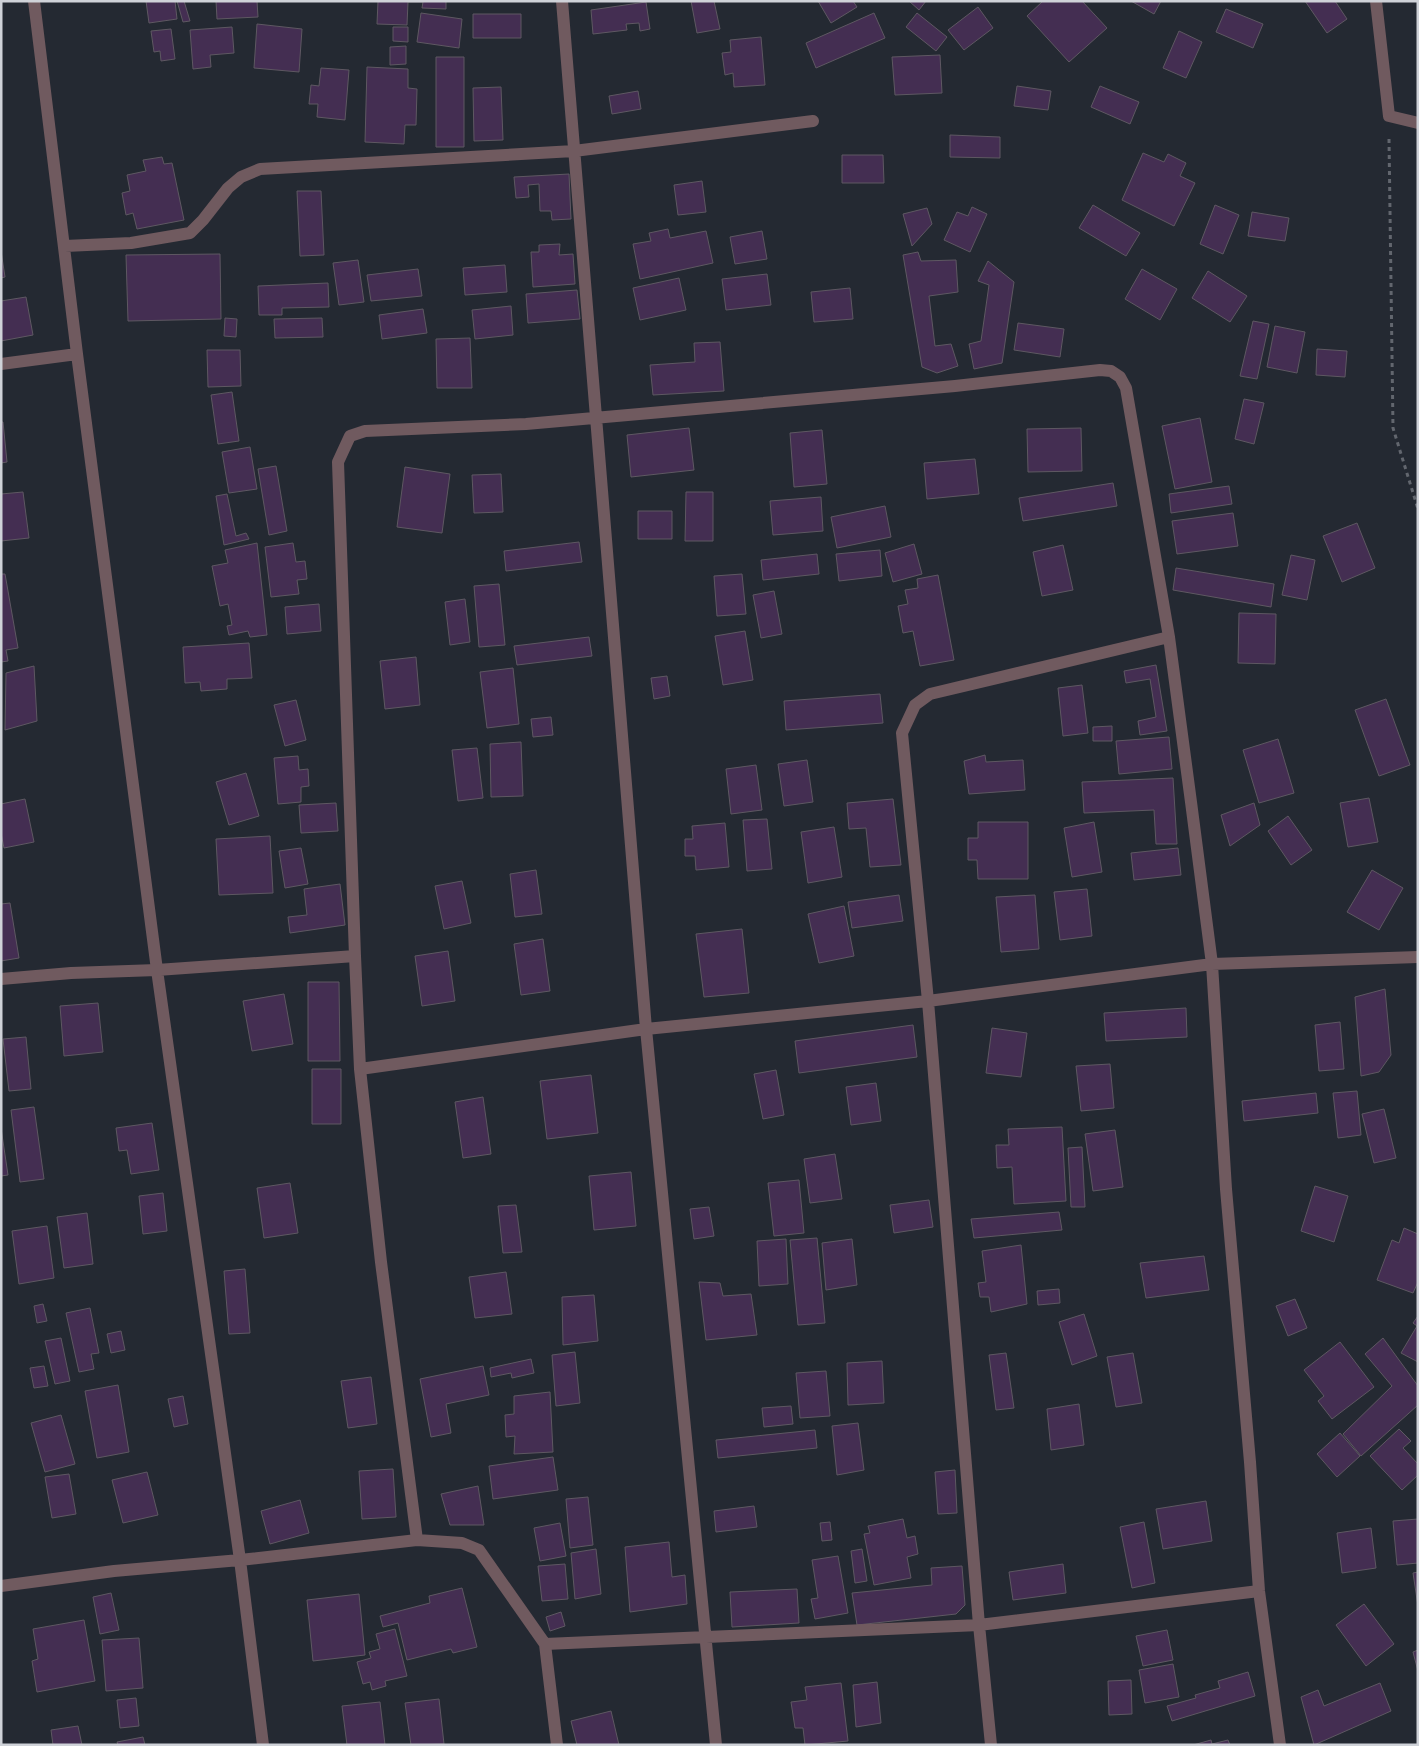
<svg xmlns="http://www.w3.org/2000/svg" width="1419" height="1746" font-family="Barlow,sans-serif">
  <style>
    .building { fill: #442e52; stroke: #5e5862 }
    .lines { fill: none; stroke-linecap: round; stroke-linejoin: round }
    .path { stroke: #62666e; stroke-width: 3; stroke-dasharray: 4 4; stroke-linecap: butt }
    .minor { stroke: #705a5f; stroke-width: 12 }
  </style>
  <rect width="100%" height="100%" fill="#242932"/>
  <path class="building" d="M146 1H175L177 19 149 23Z
    M177 1H184L190 21 183 22Z
    M216 1H257L258 17 217 19Z
    M378 1H446V9L422 8 423 2H408L407 25 377 24Z
    M691 1H714L720 29 697 33Z
    M818 1H853L857 7 831 23Z
    M909 1H926L919 10Z
    M1043 1H1082L1107 28 1069 62 1027 16Z
    M1131 1H1161L1154 14Z
    M1305 1H1335L1347 19 1327 33Z
    M646 2 650 29 640 31 639 23 626 24 627 30 593 34 591 10Z
    M978 7 993 28 964 50 948 30Z
    M1226 9 1263 24 1253 48 1216 32Z
    M421 13 462 19 459 48 417 42Z
    M874 13 885 38 816 68 806 43Z
    M917 13 947 37 936 51 906 27Z
    M473 14H521V38H473Z
    M257 24 302 29 299 72 254 68Z
    M232 27 234 53 210 55 211 67 193 69 190 30Z
    M393 27H408V42L393 41Z
    M171 29 175 59 161 61 160 51 154 52 151 31Z
    M1179 31 1202 42 1186 78 1163 68Z
    M761 37 765 85 734 87 733 73 725 75 722 53 731 52 730 40Z
    M406 46V64L390 65V47Z
    M940 55 942 93 895 95 892 57Z
    M436 57H464V147H436Z
    M367 67 408 69V88L417 89 416 125H405L404 144 365 142Z
    M321 68 349 70 345 120 317 117 318 104H309L311 85 319 86Z
    M1017 86 1051 91 1048 110 1014 106Z
    M1100 86 1139 102 1130 124 1091 107Z
    M501 87 503 140 474 141 473 88Z
    M638 91 641 109 612 114 609 96Z
    M950 135 1000 137V158L950 157Z
    M1143 153 1164 162 1168 154 1186 163 1180 176 1195 183 1174 226 1122 200Z
    M842 155H883L884 183H842Z
    M162 157 164 164 172 163 184 220 137 229 133 213 126 215 122 193 130 191 127 175 146 171 143 160Z
    M569 174 571 219 552 220 551 211H540L539 184 528 185 529 197 516 198 514 177Z
    M702 181 706 212 678 215 674 185Z
    M297 191H321L324 255 300 256Z
    M1093 205 1140 233 1126 256 1079 228Z
    M1215 205 1239 215 1223 254 1200 244Z
    M972 207 987 214 970 252 944 240 957 212 968 216Z
    M927 208 932 224 912 246 903 214Z
    M1252 212 1289 218 1285 241 1248 236Z
    M668 229 670 238 706 231 713 263 640 279 633 244 651 241 649 233Z
    M762 231 767 259 735 264 730 237Z
    M560 244 559 255 573 254 575 284 533 287 531 252H539V245Z
    M1 251 5 277 1 278Z
    M918 252 921 261 956 260 958 292 929 296 935 346 951 344 958 366 937 373 922 367 903 255Z
    M220 254 221 319 128 321 126 255Z
    M358 260 364 302 339 305 333 263Z
    M988 261 1014 282 1002 363 974 369 969 344 981 341 989 285 978 281Z
    M505 265 507 292 465 295 463 268Z
    M418 269 422 296 371 301 367 275Z
    M1142 269 1177 289 1160 320 1125 299Z
    M1208 271 1247 296 1230 322 1192 298Z
    M767 274 771 305 726 310 722 279Z
    M679 278 686 310 640 320 633 288Z
    M328 283 329 307 282 308V315H259L258 286Z
    M850 288 853 319 814 322 811 292Z
    M577 290 580 319 528 323 526 294Z
    M26 297 33 335 1 341V301Z
    M511 306 513 335 475 339 472 310Z
    M423 309 427 333 382 339 379 315Z
    M225 318 237 319 236 337 224 336Z
    M322 318 323 337 275 338 274 319Z
    M1253 321 1269 324 1257 379 1240 376Z
    M1018 323 1064 329 1060 357 1014 350Z
    M1275 326 1305 332 1297 373 1267 367Z
    M470 338 472 388H437L436 339Z
    M720 342 724 391 653 395 650 365 695 362 694 343Z
    M1317 349 1347 351 1345 377 1316 375Z
    M207 350H240L241 386 208 387Z
    M232 392 239 441 218 444 211 395Z
    M1244 399 1264 403 1254 444 1235 439Z
    M1200 418 1212 482 1175 489 1162 426Z
    M1 422H3L7 462 1 463Z
    M689 428 694 470 631 477 627 435Z
    M1081 428 1082 471 1028 472 1027 429Z
    M822 430 827 484 794 487 790 433Z
    M250 447 257 489 229 493 222 452Z
    M975 459 979 494 927 499 924 463Z
    M276 466 287 531 269 535 258 469Z
    M405 467 450 474 442 533 397 527Z
    M501 474 503 512 474 513 472 475Z
    M1113 483 1117 506 1023 521 1019 498Z
    M1229 486 1232 504 1171 513 1169 494Z
    M23 492 29 538 1 541V494Z
    M686 492H713V541H685Z
    M227 494 236 536 246 533 249 539 224 545 216 496Z
    M821 497 823 531 773 535 770 501Z
    M885 506 891 537 837 548 831 517Z
    M638 511H672V539H638Z
    M1233 513 1238 546 1177 554 1172 521Z
    M1357 523 1375 568 1342 582 1323 536Z
    M579 542 582 562 506 571 504 551Z
    M257 543 267 635 250 637 248 631 229 635 227 626 232 625 228 604 220 606 212 566 228 563 225 550Z
    M293 543 296 562 305 561 307 579 297 580 299 594 271 597 265 547Z
    M914 544 922 574 893 582 885 553Z
    M1063 545 1073 590 1042 596 1033 552Z
    M880 550 882 576 839 581 836 554Z
    M817 554 819 574 763 580 761 560Z
    M1291 555 1315 560 1307 600 1282 595Z
    M1176 568 1274 584 1271 607 1173 590Z
    M1 574H5L18 648 6 650 8 661 1 662Z
    M742 574 746 614 717 616 714 576Z
    M938 575 954 660 920 666 913 631 903 633 898 606 908 604 905 590 918 588 917 579Z
    M499 584 505 645 479 647 474 586Z
    M774 591 782 634 761 638 753 595Z
    M465 599 470 642 450 645 445 602Z
    M319 604 321 631 287 634 285 607Z
    M1239 613 1276 614 1275 664 1238 663Z
    M745 631 753 680 723 685 715 636Z
    M589 637 592 656 517 665 514 646Z
    M249 643 252 678 227 679V689L201 691 200 682 185 683 183 647Z
    M416 657 420 705 385 709 380 661Z
    M1156 665 1167 731 1140 735 1138 721 1156 717 1150 679 1126 683 1124 671Z
    M34 666 37 721 5 730 6 673Z
    M513 668 519 724 487 728 480 672Z
    M667 676 670 696 654 699 651 678Z
    M1082 685 1088 733 1063 736 1058 688Z
    M880 694 883 723 786 730 784 701Z
    M1386 699 1410 765 1379 776 1355 710Z
    M296 700 306 740 285 746 274 705Z
    M551 717 553 735 533 737 531 719Z
    M1112 726V741H1093V727Z
    M1169 737 1172 769 1119 774 1116 741Z
    M1278 739 1294 793 1259 803 1243 750Z
    M521 742 523 796 491 797 490 744Z
    M477 748 483 798 458 801 452 750Z
    M985 755 986 762 1023 760 1025 790 969 794 964 761Z
    M298 756 299 770 308 769 309 786 301 787V802L278 804 274 758Z
    M807 760 813 802 784 806 778 764Z
    M756 765 762 810 731 814 726 769Z
    M246 773 259 816 229 825 216 782Z
    M1173 778 1177 844H1156L1154 810 1084 813 1082 782Z
    M1369 798 1378 842 1348 847 1340 803Z
    M25 799 34 842 4 848 1 833V804Z
    M893 799 901 865 870 867 866 828 849 829 847 803Z
    M336 803 338 831 301 833 299 805Z
    M1254 803 1260 825 1230 846 1221 815Z
    M1288 816 1312 850 1291 865 1268 831Z
    M767 819 772 869 747 871 743 820Z
    M978 822H1028V879H978L977 860H968V838H978Z
    M1094 822 1102 872 1072 877 1064 828Z
    M725 823 729 867 696 870 695 856H685V839H693L692 826Z
    M834 827 842 877 808 883 801 832Z
    M270 836 273 893 219 895 216 839Z
    M301 848 308 884 285 888 279 851Z
    M1178 848 1181 875 1134 880 1131 853Z
    M536 870 542 914 515 917 510 874Z
    M1372 870 1403 888 1379 930 1347 912Z
    M462 881 471 923 444 929 435 886Z
    M340 884 345 925 290 933 288 917 307 915 304 889Z
    M1087 889 1092 936 1060 940 1054 892Z
    M899 895 903 921 852 928 848 902Z
    M1035 895 1039 949 1001 952 996 897Z
    M10 903 19 958 1 961V904Z
    M844 906 854 956 819 963 808 914Z
    M742 929 749 993 704 997 696 934Z
    M543 939 550 991 521 995 514 944Z
    M448 951 455 1001 422 1006 415 956Z
    M308 982H339L340 1061H308Z
    M1385 989 1391 1055 1379 1072 1361 1076 1355 997Z
    M284 994 293 1044 252 1051 243 1001Z
    M98 1003 103 1052 64 1056 60 1006Z
    M1186 1008 1187 1037 1106 1041 1104 1013Z
    M1340 1022 1344 1069 1319 1071 1315 1025Z
    M913 1025 917 1057 799 1073 795 1041Z
    M992 1028 1027 1033 1021 1077 986 1073Z
    M26 1037 31 1089 9 1091 3 1039Z
    M1110 1064 1114 1108 1081 1111 1076 1066Z
    M312 1069H341V1124H312Z
    M776 1070 784 1115 763 1119 754 1074Z
    M591 1075 598 1133 547 1139 540 1081Z
    M876 1083 881 1121 851 1125 846 1087Z
    M1357 1091 1361 1135 1338 1138 1333 1093Z
    M1316 1093 1318 1113 1244 1121 1242 1101Z
    M483 1097 491 1154 463 1158 455 1102Z
    M34 1107 44 1179 20 1182 11 1110Z
    M1384 1109 1396 1158 1374 1163 1362 1114Z
    M152 1123 159 1170 131 1174 127 1150 119 1151 116 1128Z
    M1062 1127 1066 1201 1014 1204 1012 1167 997 1168 996 1145H1009L1008 1129Z
    M1 1128 8 1175 1 1176Z
    M1115 1130 1123 1187 1093 1191 1085 1134Z
    M1082 1147 1085 1207H1071L1068 1148Z
    M835 1154 842 1199 810 1203 804 1159Z
    M631 1172 636 1226 594 1230 589 1176Z
    M799 1180 804 1233 774 1236 768 1183Z
    M290 1183 298 1233 264 1238 257 1188Z
    M1315 1186 1348 1196 1334 1242 1301 1231Z
    M163 1193 167 1231 143 1234 139 1196Z
    M929 1200 933 1227 894 1233 890 1205Z
    M516 1205 522 1252 503 1253 498 1206Z
    M709 1207 714 1236 694 1239 690 1209Z
    M1059 1212 1062 1230 974 1238 971 1219Z
    M87 1213 93 1264 64 1268 57 1217Z
    M47 1226 54 1278 19 1284 12 1231Z
    M1404 1228 1418 1234V1282L1413 1293 1377 1280 1392 1240 1399 1243Z
    M817 1238 825 1323 798 1325 790 1240Z
    M786 1239 788 1284 759 1286 757 1241Z
    M852 1239 857 1285 826 1290 822 1243Z
    M1021 1245 1027 1304 991 1312 989 1297H980L978 1283 986 1282 982 1251Z
    M1204 1256 1209 1290 1146 1298 1140 1263Z
    M245 1269 250 1333 229 1334 224 1271Z
    M506 1272 512 1314 475 1318 469 1277Z
    M699 1282 720 1283 723 1296 751 1294 757 1335 706 1340Z
    M1059 1289 1060 1303 1038 1305 1037 1291Z
    M594 1295 598 1341 563 1345 562 1297Z
    M1295 1299 1307 1328 1288 1336 1276 1306Z
    M43 1304 47 1321 37 1323 34 1306Z
    M90 1308 99 1353 91 1354 94 1369 79 1372 66 1313Z
    M1084 1314 1097 1356 1072 1365 1059 1322Z
    M1418 1316V1362L1401 1353 1417 1326 1413 1323Z
    M121 1331 125 1350 111 1353 107 1334Z
    M61 1338 70 1381 55 1384 45 1341Z
    M1383 1338 1418 1386V1405L1361 1456 1343 1434 1392 1386 1365 1354Z
    M1340 1342 1374 1387 1332 1419 1318 1401 1324 1396 1304 1370Z
    M575 1352 580 1403 556 1406 552 1355Z
    M1006 1353 1014 1408 996 1410 989 1355Z
    M1133 1353 1142 1403 1116 1407 1107 1357Z
    M531 1359 534 1373 512 1378 511 1373 491 1377 490 1368Z
    M882 1361 884 1403 848 1405 847 1363Z
    M44 1366 48 1386 34 1388 30 1368Z
    M483 1366 489 1395 446 1404 451 1433 431 1437 420 1379Z
    M826 1371 830 1416 800 1418 796 1373Z
    M371 1377 377 1424 348 1428 341 1381Z
    M118 1385 129 1452 97 1458 85 1391Z
    M550 1392 553 1452 514 1454 515 1436 506 1437 505 1415 514 1414V1396Z
    M183 1396 188 1424 174 1427 168 1399Z
    M1079 1404 1084 1445 1051 1450 1047 1409Z
    M791 1406 793 1424 764 1427 762 1408Z
    M61 1415 75 1464 45 1472 31 1423Z
    M858 1423 864 1470 837 1475 832 1426Z
    M1399 1429 1411 1441 1403 1448 1418 1464V1475L1402 1490 1370 1456Z
    M815 1430 817 1448 718 1458 716 1440Z
    M1340 1433 1360 1456 1337 1477 1317 1454Z
    M553 1457 558 1490 493 1499 489 1466Z
    M393 1469 396 1517 362 1519 359 1471Z
    M955 1470 957 1513 938 1514 935 1472Z
    M147 1472 158 1515 123 1523 112 1480Z
    M69 1474 76 1514 52 1518 45 1477Z
    M478 1486 484 1525H450L441 1494Z
    M588 1497 593 1545 570 1548 566 1499Z
    M300 1500 309 1533 270 1544 261 1511Z
    M1206 1501 1212 1541 1163 1549 1156 1509Z
    M754 1506 757 1527 716 1532 714 1511Z
    M903 1519 907 1538 915 1536 918 1554 907 1557 911 1578 874 1585 864 1534 870 1533 868 1526Z
    M1418 1519V1563L1397 1565 1393 1521Z
    M830 1522 832 1540 822 1541 820 1523Z
    M1144 1522 1155 1583 1132 1588 1120 1527Z
    M560 1523 566 1556 540 1561 534 1528Z
    M1371 1528 1376 1568 1342 1573 1337 1533Z
    M669 1542 672 1577 685 1575 687 1604 630 1612 625 1547Z
    M596 1549 601 1594 575 1599 571 1553Z
    M862 1549 867 1581 855 1583 851 1551Z
    M838 1556 848 1613 815 1619 811 1599 818 1598 812 1560Z
    M565 1564 568 1599 542 1601 538 1566Z
    M1063 1564 1066 1593 1013 1600 1009 1572Z
    M962 1566 965 1605 956 1614 857 1625 852 1593 932 1585 931 1568Z
    M1418 1572V1606L1413 1573Z
    M462 1588 477 1647 453 1653 451 1649 407 1660 398 1623 383 1627 380 1616 430 1603 429 1596Z
    M797 1589 799 1623 732 1627 730 1592Z
    M111 1593 119 1630 100 1634 93 1597Z
    M359 1594 365 1655 313 1661 307 1600Z
    M1364 1604 1394 1644 1366 1666 1336 1625Z
    M561 1612 565 1626 550 1631 546 1617Z
    M84 1620 95 1681 37 1692 32 1661 38 1659 33 1629Z
    M395 1629 407 1676 385 1681 386 1686 372 1690 370 1682 363 1684 357 1662 371 1658 369 1652 380 1649 376 1634Z
    M1167 1630 1173 1660 1143 1666 1136 1636Z
    M139 1638 143 1688 106 1691 102 1640Z
    M1418 1650V1671L1413 1652Z
    M1173 1664 1179 1697 1145 1703 1139 1670Z
    M1248 1672 1255 1696 1172 1721 1167 1706 1196 1698 1195 1695 1220 1688 1218 1681Z
    M1131 1680 1132 1714 1109 1715 1108 1681Z
    M877 1682 881 1723 856 1727 853 1685Z
    M841 1683 848 1741 805 1745 803 1728H795L791 1702 807 1700 805 1687Z
    M1380 1683 1391 1711 1314 1745 1301 1697 1318 1690 1324 1706Z
    M136 1698 139 1726 120 1728 117 1700Z
    M439 1699 444 1744 411 1745 405 1703Z
    M380 1702 385 1745H347L342 1706Z
    M611 1711 619 1745H577L571 1721Z
    M78 1726 82 1745H53L51 1730Z
    M143 1737 145 1745H118L117 1742Z
    M1211 1740 1212 1744 1228 1740 1230 1745H1193Z"/>
  <g class="lines">
    <path class="path" d="M1389 139 1393 428 1418 509"/>
    <path class="minor" d="M34 1 77 354 157 970 240 1560 263 1745
      M562 1 646 1029 716 1745
      M1376 1 1389 116 1418 123
      M65 246 131 243 190 233 203 220 228 188 241 177 260 169 574 151 813 121
      M1 364 77 354
      M1 979 71 973 157 970 355 956
      M360 1069 646 1029 928 1001 1212 964 1418 957
      M417 1540 381 1262 360 1069 355 956 338 462 350 436 365 431 526 424 955 386 1100 370 1111 371 1120 377 1126 388 1169 637 1191 802 1212 964 1226 1189 1250 1462 1259 1591 1280 1745
      M1 1586 114 1571 240 1560 417 1540 462 1543 479 1550 545 1644 979 1625 1259 1591
      M545 1644 557 1745
      M991 1745 979 1625 928 1001 902 733 915 705 930 694 1169 637"/>
  </g>
  <rect width="1419" height="1746" fill="none" stroke="#cfd2d8" stroke-width="5"/>
</svg>
